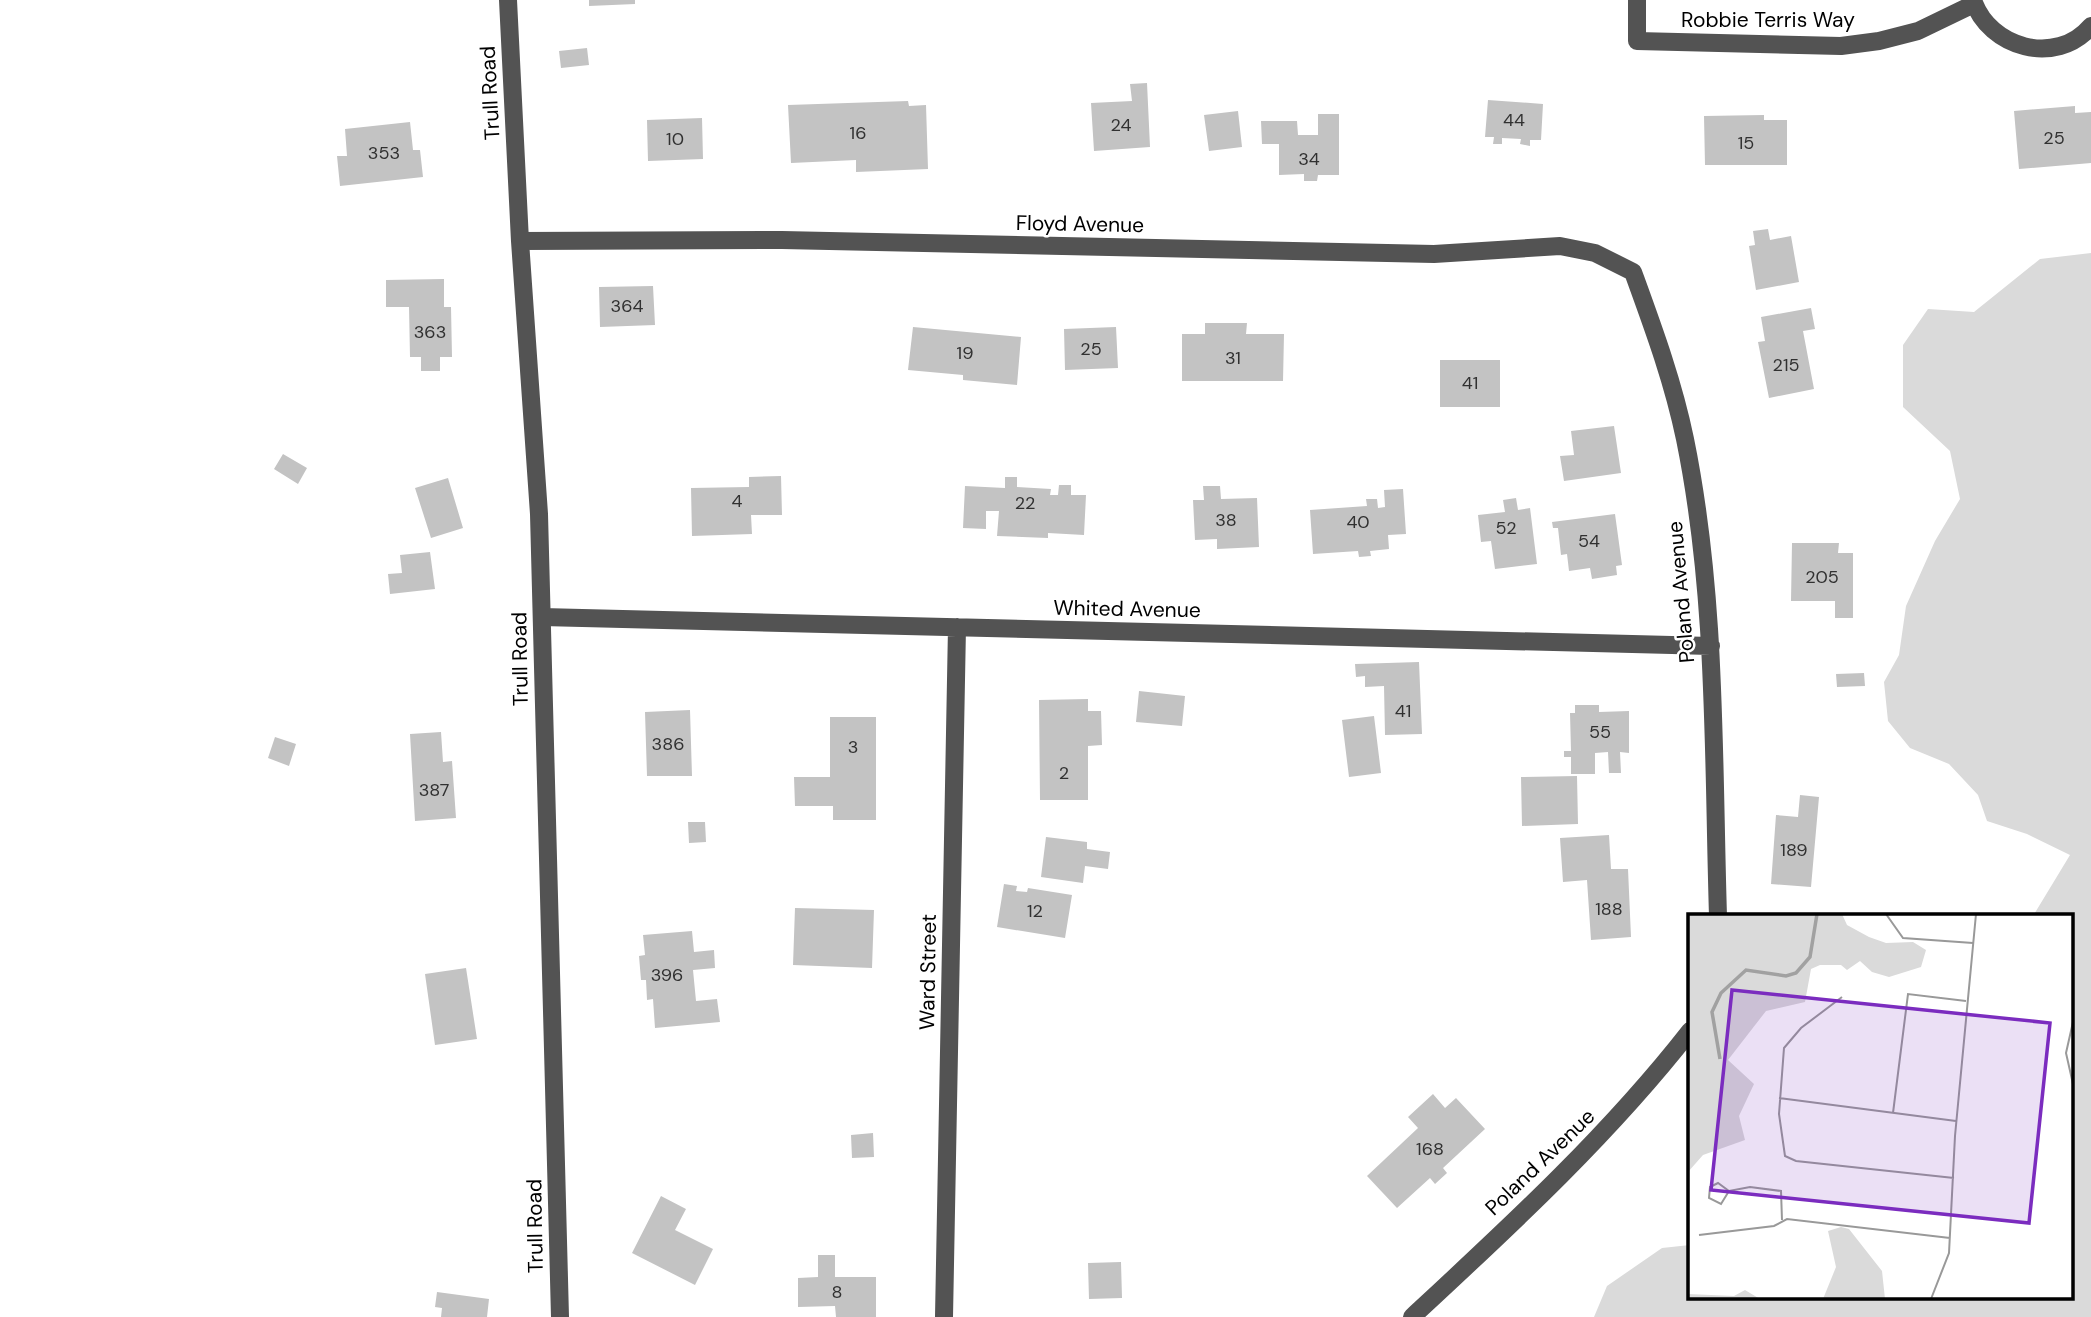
<svg xmlns="http://www.w3.org/2000/svg" width="2091" height="1317" font-family="'DM Sans',sans-serif">
  <style>
    .green { fill: #dadada }
    .building { fill: #c3c3c3 }
    .lines { fill: none; stroke-linecap: round; stroke-linejoin: round }
    .minor { stroke: #535353; stroke-width: 18 }
    .labels { text-anchor: middle; dominant-baseline: central; stroke-width: 5; stroke-linejoin: round; paint-order: stroke }
    .number-label { font-size: 18px; fill: #313131 }
    .street-label { font-size: 21px; fill: #000; stroke: #fff }
    .inset-river { fill: none; stroke: #a1a1a1; stroke-width: 3.5 }
    .inset-road { fill: none; stroke: #999; stroke-width: 2 }
    .view { fill: #7b2cbf; fill-opacity: 0.15; stroke: #7b2cbf; stroke-width: 3.5 }
    .inset-edge { fill: none; stroke: #000; stroke-width: 3.5 }
  </style>
  <rect width="100%" height="100%" fill="#fff"/>
  <path class="green" d="M2091 253V1317H1594L1607 1286 1662 1248 1690 1245V1298H2072V916H2033L2070 855 2027 834 1987 821 1978 795 1949 764 1910 748 1888 721 1884 682 1899 655 1906 606 1935 541 1960 499 1950 451 1903 407V345L1928 309 1974 312 2040 259Z"/>
  <path class="building" d="M589 0H635V4L589 6Z
    M587 48 589 65 561 68 559 51Z
    M1147 83 1150 147 1094 151 1091 103 1132 101 1130 84Z
    M1488 100 1543 104 1541 140H1530V146L1520 144 1521 139 1502 138V144H1493L1494 137H1485Z
    M908 101 909 106 926 105 928 169 856 172V160L791 163 788 105Z
    M2075 106V113L2091 112V163L2019 169 2014 111Z
    M1238 111 1242 147 1209 151 1204 115Z
    M1318 114H1339V175H1318L1317 181H1304V174L1279 175V144H1262L1261 121H1297L1298 135H1318Z
    M1764 115V120H1787V165H1705L1704 116Z
    M702 118 703 159 648 161 647 120Z
    M410 122 413 150H420L423 177 340 186 337 156H347L345 129Z
    M1768 229 1770 240 1791 236 1799 282 1756 290 1749 246 1755 245 1753 231Z
    M444 279V307H451L452 357H440V371H421V357H410L409 307H386V280Z
    M653 286 655 325 600 327 599 287Z
    M1811 308 1815 329 1803 331 1814 389 1769 398 1758 342 1765 341 1761 317Z
    M1205 323H1247L1246 334H1284L1283 381H1182V334H1205Z
    M913 327 1021 337 1017 385 963 380V375L908 370Z
    M1116 327 1118 368 1065 370 1064 329Z
    M1440 360H1500V407H1440Z
    M1614 426 1621 473 1564 481 1560 456 1574 455 1571 431Z
    M283 454 307 468 298 484 274 469Z
    M781 476 782 515H751L752 534 692 536 691 488 749 487V477Z
    M1005 477H1017V487L1051 489 1050 495H1058L1059 485H1071V495H1086L1084 535 1048 533V538L997 536 999 511H986V529L963 528 965 486 1005 488Z
    M448 478 463 528 431 538 415 488Z
    M1203 486H1220L1221 499 1257 498 1259 547 1217 549V539L1195 540 1193 500H1204Z
    M1403 489 1406 534 1388 535 1389 549 1370 551 1371 556 1359 557 1358 551 1313 554 1310 510 1367 506 1366 499H1377L1378 508 1385 507 1384 490Z
    M1516 498 1518 510 1530 508 1537 564 1495 569 1491 541 1481 542 1478 515 1505 512 1503 500Z
    M1615 514 1622 565 1616 566 1617 575 1592 579 1590 568 1569 571 1567 554 1561 555 1558 528H1553L1552 522Z
    M1792 543H1839L1838 553H1853V618H1835V601H1791Z
    M430 552 435 589 390 594 388 574 402 573 400 555Z
    M1419 662 1422 734 1385 735 1384 686 1365 687V676L1356 677 1355 664Z
    M1864 673 1865 686 1837 687 1836 674Z
    M1139 691 1185 696 1182 726 1136 722Z
    M1088 699V711H1101L1102 745 1088 746V800H1040L1039 700Z
    M1575 705H1599V712L1629 711V753L1620 752 1621 773H1609L1608 752 1595 753V774H1571V757H1564V751H1571L1570 713H1575Z
    M690 710 692 776H647L645 712Z
    M1374 716 1381 773 1349 777 1342 720Z
    M830 717H876V820H833V806H795L794 777H830Z
    M441 732 443 762 452 761 456 818 415 821 410 734Z
    M275 737 296 744 289 766 268 758Z
    M1577 776 1578 824 1522 826 1521 777Z
    M1800 795 1819 797 1811 887 1771 884 1776 815 1798 817Z
    M688 822H705L706 842 689 843Z
    M1609 835 1611 869H1628L1631 937 1591 940 1587 880 1563 882 1560 838Z
    M1046 837 1087 842V849L1110 852 1108 869 1085 866 1083 883 1041 877Z
    M1004 884 1017 886 1016 891 1027 892 1028 888 1072 895 1065 938 997 927Z
    M795 908 874 910 872 968 793 965Z
    M692 931 694 952 714 950 715 968 693 970 696 1001 717 999 720 1022 655 1028 653 999 647 1000 646 980H641L639 956 645 955 643 935Z
    M466 968 477 1039 435 1045 425 974Z
    M1433 1094 1445 1108 1456 1098 1485 1129 1443 1168 1447 1173 1435 1184 1430 1178 1397 1208 1367 1176 1418 1128 1408 1117Z
    M873 1133 874 1157 852 1158 851 1135Z
    M661 1196 686 1209 675 1230 713 1249 695 1285 632 1253Z
    M818 1255H835V1277H876V1317H836L835 1306 798 1307V1278L818 1277Z
    M1121 1262 1122 1298 1089 1299 1088 1263Z
    M437 1292 489 1299 487 1317H441L442 1308 435 1307Z"/>
  <g class="lines">
    <path class="minor" d="M508 0 520 241 539 514 560 1317
      M1637 0V41L1841 46 1879 41 1918 31 1974 4
      M1973 0C1989 48 2056 67 2091 26
      M520 241 782 240 1434 254 1560 246 1595 253 1633 272C1653 327 1673 381 1685 439 1717 596 1713 757 1718 916
      M542 617 1711 646
      M944 1317 957 627
      M1412 1317C1509 1227 1608 1136 1690 1031"/>
  </g>
  <g class="labels">
    <g class="number-label">
      <text x="1514" y="120">44</text>
      <text x="1121" y="125">24</text>
      <text x="858" y="133">16</text>
      <text x="2054" y="138">25</text>
      <text x="675" y="139">10</text>
      <text x="1746" y="143">15</text>
      <text x="384" y="153">353</text>
      <text x="1309" y="159">34</text>
      <text x="627" y="306">364</text>
      <text x="430" y="332">363</text>
      <text x="1091" y="349">25</text>
      <text x="965" y="353">19</text>
      <text x="1233" y="358">31</text>
      <text x="1786" y="365">215</text>
      <text x="1470" y="383">41</text>
      <text x="737" y="501">4</text>
      <text x="1025" y="503">22</text>
      <text x="1226" y="520">38</text>
      <text x="1358" y="522">40</text>
      <text x="1506" y="528">52</text>
      <text x="1589" y="541">54</text>
      <text x="1822" y="577">205</text>
      <text x="1403" y="711">41</text>
      <text x="1600" y="732">55</text>
      <text x="668" y="744">386</text>
      <text x="853" y="747">3</text>
      <text x="1064" y="773">2</text>
      <text x="434" y="790">387</text>
      <text x="1794" y="850">189</text>
      <text x="1609" y="909">188</text>
      <text x="1035" y="911">12</text>
      <text x="667" y="975">396</text>
      <text x="1430" y="1149">168</text>
      <text x="837" y="1292">8</text>
    </g>
    <g class="street-label">
      <text x="1768" y="20">Robbie Terris Way</text>
      <text transform="translate(490 93) rotate(-93)">Trull Road</text>
      <text transform="translate(1080 224) rotate(1)">Floyd Avenue</text>
      <text transform="translate(1681 592) rotate(-95)">Poland Avenue</text>
      <text transform="translate(1127 609) rotate(1)">Whited Avenue</text>
      <text transform="translate(520 659) rotate(-91)">Trull Road</text>
      <text transform="translate(928 972) rotate(-89)">Ward Street</text>
      <text transform="translate(1540 1162) rotate(-44)">Poland Avenue</text>
      <text transform="translate(535 1226) rotate(-91)">Trull Road</text>
    </g>
  </g>
  <g transform="translate(1688 914)">
    <rect width="385" height="385" fill="#fff"/>
    <path d="M0 0H154L159 11 181 23 198 29 225 28 238 36 233 53 201 63 184 58 172 47 159 56 153 51H132L123 55 117 88 78 97 40 146 66 170 51 202 57 226 15 241 0 258ZM153 313 161 315 194 357 197 385H135L148 353 140 317ZM57 376 72 385H0V380L46 382Z" fill="#dadada"/>
    <path class="inset-river" d="M32 145 24 98 33 79 58 56 98 62 108 59 122 43 129 0"/>
    <path class="inset-road" d="M198 0 215 24 285 29M154 83 113 114 96 134 91 200 97 242 108 247 266 264M385 108 378 139 385 170M91 184 268 207M205 199 220 80 278 87M41 277 33 290 21 284 22 273 30 269 41 277 62 273 93 277 94 306M11 321 86 312 99 305 262 324M243 385 261 339 267 222 288 0"/>
    <path class="view" d="M44 76 362 109 341 309 23 276Z"/>
    <rect width="385" height="385" class="inset-edge"/>
  </g>
</svg>
